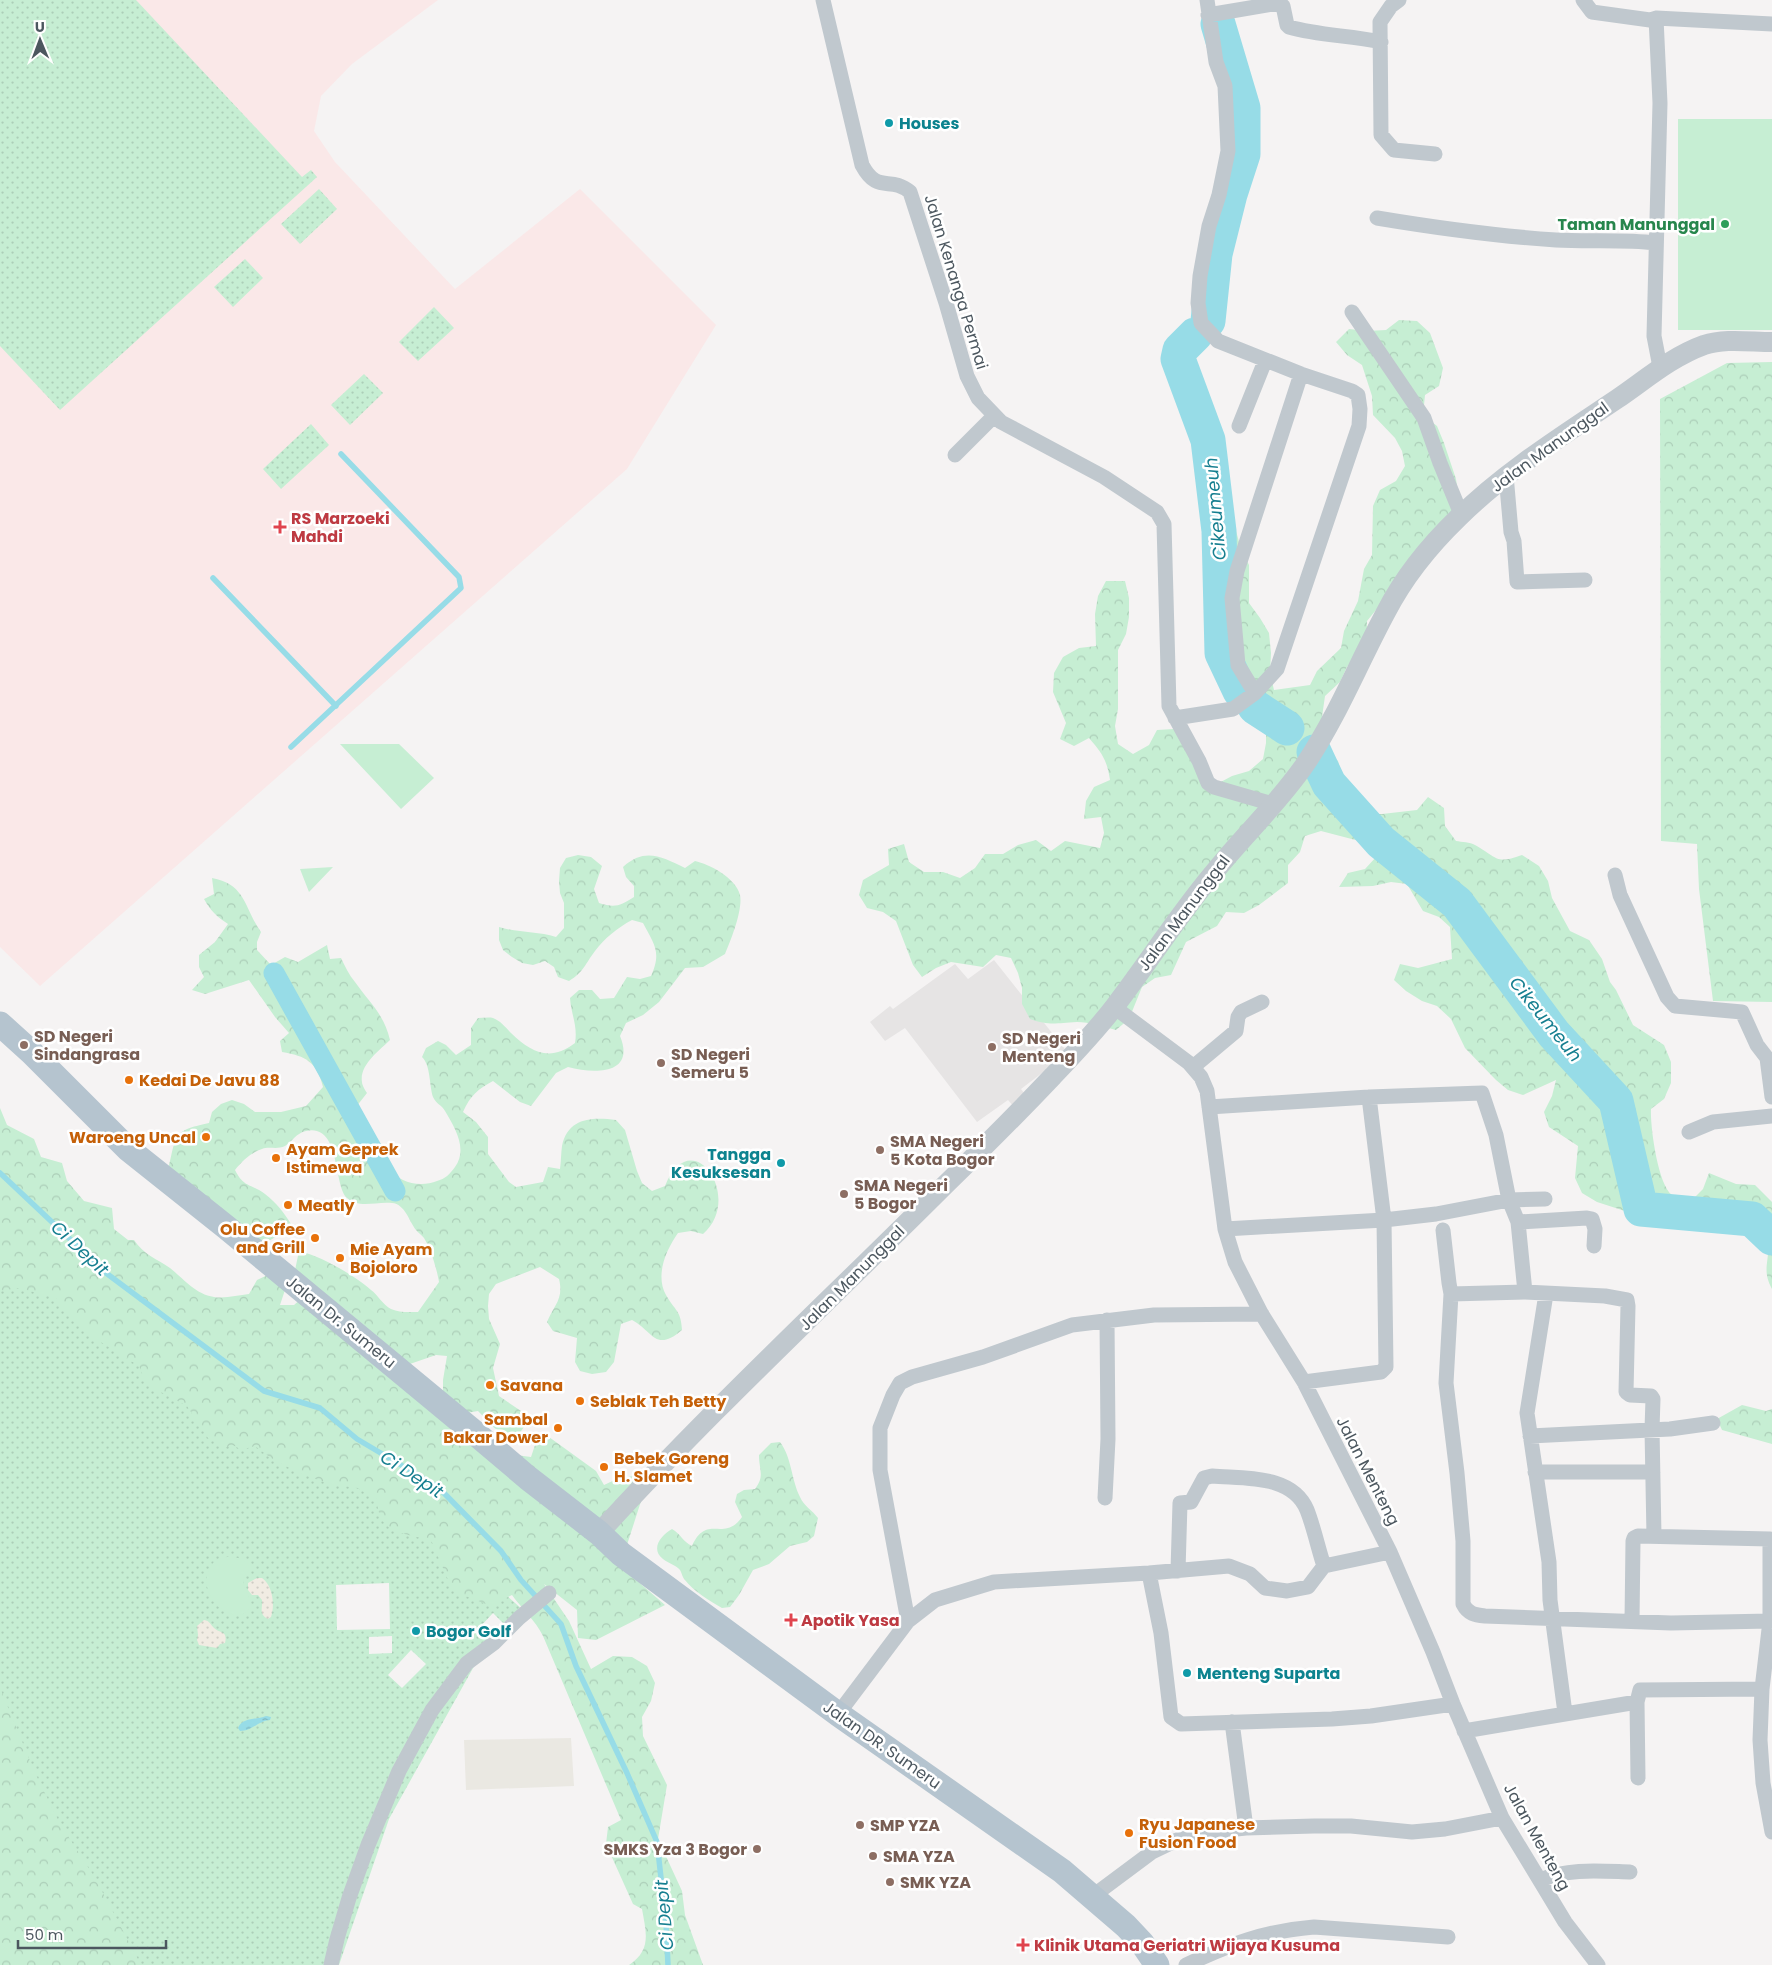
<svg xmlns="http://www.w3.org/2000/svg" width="1772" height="1965" font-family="Poppins,sans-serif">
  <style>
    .commercial { fill: #eae8e2 }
    .education { fill: #e6e4e4 }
    .medical { fill: #fae8e8 }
    .grass { fill: url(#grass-dots); fill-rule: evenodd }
    .forest { fill: url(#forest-crowns) }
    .sand { fill: url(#sand-dots) }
    .park { fill: #c6eed3 }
    .water { fill: url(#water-ripples) }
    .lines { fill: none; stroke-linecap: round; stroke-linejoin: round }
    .stream { stroke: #97dce7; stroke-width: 5.5 }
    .canal { stroke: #97dce7; stroke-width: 21 }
    .river { stroke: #97dce7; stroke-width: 35 }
    .minor { stroke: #c0c8ce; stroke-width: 15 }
    .tertiary { stroke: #c0c8ce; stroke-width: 20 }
    .primary { stroke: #b5c4cf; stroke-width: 25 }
    .culture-dot { fill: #0f9aa8; stroke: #fff; stroke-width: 2 }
    .leisure-dot { fill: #2e9e5b; stroke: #fff; stroke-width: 2 }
    .health-dot { fill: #e0444e; stroke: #fff; stroke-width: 2 }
    .education-dot { fill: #8d6e63; stroke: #fff; stroke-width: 2 }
    .food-dot { fill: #e8710a; stroke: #fff; stroke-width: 2 }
    .labels { text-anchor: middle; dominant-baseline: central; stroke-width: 5; stroke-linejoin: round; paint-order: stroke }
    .culture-label { font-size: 16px; font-weight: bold; fill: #0d838f; stroke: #fff; text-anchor: start }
    .leisure-label { font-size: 16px; font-weight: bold; fill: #27864d; stroke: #fff; text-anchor: end }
    .street-label { font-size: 16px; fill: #4c575f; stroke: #fff }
    .health-label { font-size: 16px; font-weight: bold; fill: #be3a42; stroke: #fff; text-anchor: start }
    .education-label { font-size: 16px; font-weight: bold; fill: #785e54; stroke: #fff; text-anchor: start }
    .food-label { font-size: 16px; font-weight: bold; fill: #c56008; stroke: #fff; text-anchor: start }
    .water-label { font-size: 18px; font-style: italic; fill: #167f90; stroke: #fff }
  </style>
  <defs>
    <pattern id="grass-dots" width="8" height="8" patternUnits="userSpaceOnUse" patternTransform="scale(1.25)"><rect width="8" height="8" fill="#c6eed3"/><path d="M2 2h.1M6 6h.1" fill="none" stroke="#acceb8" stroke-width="1.8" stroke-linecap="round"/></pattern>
    <pattern id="forest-crowns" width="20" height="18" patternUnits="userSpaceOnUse" patternTransform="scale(1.25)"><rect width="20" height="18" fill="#c6eed3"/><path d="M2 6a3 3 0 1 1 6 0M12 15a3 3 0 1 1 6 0" fill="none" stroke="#acceb8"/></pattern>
    <pattern id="sand-dots" width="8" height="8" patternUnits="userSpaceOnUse" patternTransform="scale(1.25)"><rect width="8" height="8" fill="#f1ece3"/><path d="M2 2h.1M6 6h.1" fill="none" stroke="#d0ccc5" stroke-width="1.8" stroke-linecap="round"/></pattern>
    <pattern id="water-ripples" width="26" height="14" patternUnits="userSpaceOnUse" patternTransform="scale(1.25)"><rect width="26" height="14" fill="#97dce7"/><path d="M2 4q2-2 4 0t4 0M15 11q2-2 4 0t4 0" fill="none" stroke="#7db5be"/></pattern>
  </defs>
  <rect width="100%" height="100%" fill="#f5f3f3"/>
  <path class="commercial" d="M571 1738 574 1786 466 1790 464 1740Z"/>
  <path class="education" d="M994 960 1068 1053 1021 1089 1027 1097 1014 1107 1008 1100 977 1122 905 1028 885 1041 870 1022 890 1006 893 1009 955 964 968 979Z"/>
  <path class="medical" d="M0 0H438L352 64 321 96 314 131 335 162 455 289 580 189 716 325 627 469 40 986 0 947Z"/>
  <path class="grass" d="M0 0H136L302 177 311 170 317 177 60 410 0 346Z
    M319 189 337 209 300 244 281 224Z
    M245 259 263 278 233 307 214 287Z
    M434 307 454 328 418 361 399 342Z
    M364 374 383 393 350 425 331 405Z
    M311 424 329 445 281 489 263 469Z
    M0 1148 523 1610 487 1643 389 1819 339 1965H0ZM389 1583 390 1629 337 1630 336 1585ZM493 1613 503 1623 491 1636 480 1627ZM392 1636V1653L369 1654V1637ZM411 1650 426 1664 402 1688 388 1675Z"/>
  <path class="forest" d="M1399 320 1417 321 1430 333 1443 368 1439 386 1425 395 1423 415 1437 426 1444 443 1456 479 1460 507 1367 621V639L1347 667 1340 682 1325 696 1320 731 1324 748 1338 761 1344 784 1351 801 1363 814H1382L1417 810 1428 797 1444 808 1445 826 1456 841C1462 842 1470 842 1475 845 1497 857 1495 865 1522 855L1539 866 1548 881 1552 898 1570 931 1589 940 1602 959 1610 982 1616 990 1633 1025 1664 1045 1671 1062V1083L1664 1099 1651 1109C1650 1126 1658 1185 1672 1195 1676 1198 1685 1200 1690 1202L1703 1189 1709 1173 1736 1184 1755 1185 1772 1202V1289C1762 1270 1769 1264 1768 1246 1767 1230 1751 1218 1740 1208L1691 1218 1658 1214 1641 1209 1628 1212 1597 1202 1582 1193 1575 1178 1578 1146 1549 1127 1544 1112 1552 1096 1556 1080 1523 1095 1508 1090 1496 1080 1465 1048 1451 1019 1437 1006 1422 1001 1406 991 1394 980 1400 964 1418 968 1452 959 1450 927 1439 917 1423 911 1407 884 1391 882 1373 886 1339 887 1348 873 1365 869 1377 856 1367 843 1321 831 1305 836 1300 852 1288 865V883L1259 905 1244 913 1226 912 1217 926 1186 942 1171 975 1155 978 1142 987 1129 1019 1116 1030C1104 1027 1089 1022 1077 1022 1056 1023 1050 1026 1030 1019L1022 1004V988L1018 973 1011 958 996 955 983 967 951 962 936 968 922 977 913 965 896 921 883 912 867 908 859 895 863 880 889 865 888 849 904 844 909 862 924 872H943L960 878 975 868 985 854H1003L1018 845 1036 840 1051 851 1065 841 1100 848 1104 833 1101 817 1084 819 1086 801 1094 787 1110 780C1107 760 1102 753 1089 738L1074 746 1060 739 1066 723 1053 692 1054 673 1063 657 1079 648 1096 646 1095 614 1098 596 1106 581H1125L1129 598V617L1126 634 1118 650V709L1115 726 1118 744 1133 754 1149 745 1157 730 1174 729 1217 784 1232 776 1249 771 1263 759 1266 743V727L1262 712 1244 686H1228L1218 673 1219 656 1207 627V608L1223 542 1236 531 1241 549 1249 565V603L1260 618 1269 633 1271 653 1270 673 1274 690 1310 685 1317 671 1341 648 1344 631 1358 601 1364 569 1372 555 1373 506 1380 490 1396 481 1405 466 1402 451 1395 438 1373 415 1372 396 1362 365 1347 355 1336 342 1349 329 1367 331 1386 330Z
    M1772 362V1002L1713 1001 1699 889 1697 844 1661 841 1660 399 1727 363Z
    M578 855 591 857 602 866 594 889 599 903C615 908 620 906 634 897V886L626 877 623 867C645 847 662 857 685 868L695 861C709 864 736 878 740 895 743 910 731 940 725 954L703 967 685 968 659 1002 643 1015 626 1023 620 1036C636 1075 594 1074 568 1067L556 1073 531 1106 520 1102 493 1081C478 1089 470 1096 463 1112L476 1122 488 1137V1154L509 1182 516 1187 543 1182 548 1167 560 1169C561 1162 561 1153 562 1146 568 1117 593 1117 616 1120L625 1130 637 1171 642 1183 652 1191 665 1186C691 1121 745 1197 703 1234L691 1231 678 1233C666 1250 655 1275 666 1295 675 1311 681 1310 682 1330 655 1353 653 1331 632 1320L621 1324 614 1362 606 1372 592 1374 580 1371 575 1362 577 1338 553 1331 547 1322C554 1305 564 1299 559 1279L540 1267 496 1284 489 1294 488 1306 489 1319 500 1344 493 1368 499 1396 521 1411 526 1424 519 1434C491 1431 497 1430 478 1411L466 1413 443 1392V1380L447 1356 436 1355 404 1366 516 1455 531 1457 536 1442 549 1437 596 1471 604 1485 619 1478 634 1476 643 1495 626 1548 627 1572 665 1605 596 1640 578 1638 577 1610 544 1584 569 1621 591 1669 613 1656 632 1657 647 1666 655 1683 651 1701 642 1717 643 1736 667 1785 658 1839 682 1891 685 1915 703 1965H629C652 1950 646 1932 642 1909L633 1904 606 1844 608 1827 621 1820 543 1636C535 1620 522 1609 512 1595L491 1606 458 1593 449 1582 431 1540C402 1533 378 1534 377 1499L357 1488 326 1483 297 1472 271 1458 255 1446 241 1450 235 1446 226 1447 208 1438 187 1406 157 1390 143 1376 139 1366 96 1339 75 1323 56 1298 19 1288 0 1291V1108L7 1125 34 1139 41 1157 62 1163 67 1181 84 1201 112 1208 114 1229 128 1240H134C143 1254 157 1259 170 1268 184 1279 195 1294 214 1297 225 1299 238 1295 249 1294L257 1280 274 1272 287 1284 280 1305H294L302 1298 294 1275 299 1251C321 1256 354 1275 371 1290 378 1295 383 1305 391 1309 400 1313 408 1312 418 1312L439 1282C437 1270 431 1249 424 1238 422 1235 418 1233 416 1230 409 1221 405 1204 392 1203 377 1201 359 1209 347 1198 333 1185 341 1123 306 1131 296 1133 292 1142 285 1146 277 1150 269 1146 262 1149 252 1152 242 1161 235 1170 244 1188 250 1183 265 1194 277 1203 285 1214 293 1227L260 1246 168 1170C177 1135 171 1131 209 1123L212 1112 221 1104 232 1100 244 1104 255 1112H281L306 1106 323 1087C317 1062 306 1056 282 1052L280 1041 289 1033 275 1017 249 980 205 994 192 990 204 977 199 967V955L215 942 228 924C217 917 210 910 204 899L214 894 212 878C246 884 244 908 261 932L257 942V950L271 965 285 957 298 962 327 945 330 959 341 958C345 966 349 975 355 982 369 1002 384 1014 390 1040 380 1050 359 1065 362 1082 362 1085 365 1090 367 1093L356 1107C361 1115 369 1123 373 1132 381 1148 386 1171 403 1180 413 1185 427 1185 437 1181 445 1179 450 1174 455 1167 468 1149 455 1128 445 1111 442 1105 436 1104 433 1097 429 1085 431 1066 422 1057L426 1048 438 1041 446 1045 456 1055 471 1045V1028L478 1018C483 1018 489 1017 493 1018 501 1021 506 1028 511 1033 532 1053 550 1062 575 1043 578 1026 571 1014 570 998L579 990H592L600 999 614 998 627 977 640 979 651 976C662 952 654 944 643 923L632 920C617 928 605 938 595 951 585 964 584 972 569 981L558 977 554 967 545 961 533 965 522 963 512 957 503 950 499 940V927C518 933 537 931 556 937L564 928V903L560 893 559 881 560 868 566 858Z
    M1742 1405 1766 1411 1772 1409V1444L1722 1430 1717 1419Z
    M780 1442C792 1458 791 1479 800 1497 804 1506 812 1510 818 1518L814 1536 807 1542 790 1546 769 1564 753 1570 739 1595 730 1607 722 1608C710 1601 693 1591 685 1580 682 1577 682 1573 680 1570 676 1565 668 1563 663 1559 650 1549 661 1535 672 1529 681 1534 683 1542 692 1546 707 1513 724 1543 742 1517L735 1502 737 1494 744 1490 755 1489C765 1476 759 1470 759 1455L771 1443Z
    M0 1688 35 1773 60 1824 95 1878 141 1965H0Z"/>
  <path class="sand" d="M257 1578H262C273 1586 275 1605 271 1617L268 1619C258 1614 263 1608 262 1600L258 1595H252L248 1590V1583Z
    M204 1620C210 1621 210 1624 214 1628 220 1634 228 1630 225 1643L220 1644 217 1648 199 1645 197 1640 198 1635 197 1626Z"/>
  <path class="park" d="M1678 119H1772V330H1678Z
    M340 744H399L434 778 401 809Z
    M333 867 309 892 300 869Z
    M233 1557 243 1559 249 1566V1569C236 1583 250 1592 252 1607L242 1615C215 1617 195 1582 214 1562 219 1557 226 1557 233 1557Z"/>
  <path class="water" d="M266 1716 271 1717 270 1720C258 1721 252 1731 240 1731L238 1728C243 1717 256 1720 266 1716Z"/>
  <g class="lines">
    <path class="stream" d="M213 578 336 706
      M291 747 461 588 459 577 341 454
      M0 1173 106 1273 264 1391 320 1408 357 1439 438 1487 501 1551 521 1580 561 1624 576 1666 627 1773 657 1842 666 1923 668 1965"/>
    <path class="canal" d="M274 973 395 1191"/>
    <path class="river" d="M1208 321 1215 254 1230 194 1243 154V108L1218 24
      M1195 335 1180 350 1178 359 1208 440 1219 531 1222 653 1240 691
      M1255 707 1287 728
      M1314 752 1329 784 1381 842 1457 903 1554 1034 1616 1101 1641 1209 1752 1219 1772 1238"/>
    <path class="minor" d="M823 0 862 165C878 195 890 175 910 192L946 303 967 376 978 398 1001 422 1104 477 1157 512 1164 524 1169 706 1199 761 1208 783 1214 787 1273 804
      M1399 0 1391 6 1380 22 1381 135 1394 150 1435 154
      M1583 0 1592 12 1650 20 1656 18 1772 24
      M1208 15 1279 3 1283 6 1287 25 1289 27C1320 36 1350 35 1381 42
      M1656 18 1660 103 1654 336 1660 367
      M1377 218C1437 228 1496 236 1556 240 1589 242 1622 239 1656 243
      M1352 312 1424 418 1440 463 1461 514
      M1239 426 1265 361
      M955 455 994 416
      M1506 475 1511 532 1514 541 1517 582 1585 580
      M1255 693 1238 665 1232 598 1237 571 1301 374
      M1175 718 1233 709 1255 693 1277 669 1359 426 1360 409 1358 395 1352 391 1301 374 1218 341 1201 323 1198 303 1200 276 1209 226 1219 195 1228 151 1225 86 1216 62 1207 0
      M1615 875 1620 895 1667 997 1675 1006 1742 1012 1757 1045 1767 1058 1772 1097
      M1114 1007 1189 1063 1201 1077 1207 1091 1225 1229 1235 1262 1261 1313 1304 1382 1390 1552 1433 1652 1453 1704 1502 1818 1565 1922 1598 1965
      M1193 1067 1236 1031 1238 1017 1241 1012 1262 1002
      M1209 1107 1369 1097 1482 1093 1496 1135 1509 1200 1518 1222 1525 1292
      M1689 1132 1713 1122 1772 1116
      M1518 1222 1587 1218 1592 1219 1595 1229 1594 1246
      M1225 1229 1384 1220 1436 1214 1509 1200 1545 1199
      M1443 1230 1449 1283 1451 1294 1446 1383 1457 1473 1463 1541V1604C1468 1614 1475 1615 1485 1616L1671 1623 1770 1621
      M1451 1294 1525 1292 1605 1296 1627 1300 1628 1306 1626 1392 1630 1395 1651 1396 1653 1399 1652 1429 1654 1536
      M1546 1294 1527 1413 1549 1562 1550 1600 1565 1713
      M1304 1382 1381 1372 1386 1367 1384 1220 1369 1097
      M1530 1436 1670 1429 1713 1423
      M1535 1472H1653
      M1105 1498 1108 1439 1107 1320
      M1324 1566 1390 1552
      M1178 1571 1180 1503 1191 1502 1204 1478 1212 1476C1244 1479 1292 1474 1307 1510 1314 1528 1318 1548 1324 1566
      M1149 1573 1161 1633 1171 1717 1181 1724 1332 1719 1371 1716 1453 1704
      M908 1621 935 1600 994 1582 1149 1573 1229 1566 1250 1574 1265 1588 1287 1591 1308 1587 1324 1566
      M1632 1621 1633 1541 1634 1538 1638 1536 1770 1539V1621L1762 1689 1760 1740 1763 1783 1772 1832
      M838 1714 908 1621 880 1470V1428L893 1395 900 1383 912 1377 983 1357 1072 1325 1154 1315 1262 1314
      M1232 1722 1246 1828
      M1464 1731 1637 1702
      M1638 1778 1637 1702 1640 1690 1762 1689
      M1540 1880C1569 1868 1599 1871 1630 1872
      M1093 1896 1152 1852 1177 1840 1217 1831 1246 1828 1314 1826H1351L1412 1832 1445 1829 1502 1818
      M331 1965 337 1939 349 1898 368 1845 399 1771 432 1710 467 1663 494 1643 519 1618 549 1593
      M1186 1965C1231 1944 1264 1931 1314 1927L1448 1937"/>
    <path class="tertiary" d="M599 1533C709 1412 829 1301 944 1186 981 1150 1017 1114 1053 1076 1074 1054 1096 1031 1115 1006 1148 963 1177 917 1212 875 1242 837 1279 803 1306 763 1338 715 1359 662 1386 612 1404 577 1431 544 1459 517 1506 471 1562 436 1617 399 1645 380 1671 357 1704 345 1725 338 1750 342 1772 342"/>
    <path class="primary" d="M0 1024 31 1052 128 1149 226 1227 475 1433 528 1478 599 1533 621 1554 838 1714 1062 1871 1126 1926 1142 1943 1157 1965"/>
  </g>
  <g class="culture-dot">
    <circle cx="889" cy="123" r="5"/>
    <circle cx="781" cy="1163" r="5"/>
    <circle cx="416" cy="1631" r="5"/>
    <circle cx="1187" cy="1673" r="5"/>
  </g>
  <circle class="leisure-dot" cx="1725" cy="224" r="5"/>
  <g class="health-dot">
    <path d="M277.5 519.5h5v5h5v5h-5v5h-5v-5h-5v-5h5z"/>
    <path d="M788.5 1612.5h5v5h5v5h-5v5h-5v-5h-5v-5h5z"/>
    <path d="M1020.5 1937.5h5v5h5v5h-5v5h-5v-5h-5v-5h5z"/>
  </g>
  <g class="education-dot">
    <circle cx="24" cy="1045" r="5"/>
    <circle cx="992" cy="1047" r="5"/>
    <circle cx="661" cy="1063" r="5"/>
    <circle cx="880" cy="1150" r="5"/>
    <circle cx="844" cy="1194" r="5"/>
    <circle cx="860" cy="1825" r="5"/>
    <circle cx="757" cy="1849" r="5"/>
    <circle cx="873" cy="1856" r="5"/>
    <circle cx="890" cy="1882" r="5"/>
  </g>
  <g class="food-dot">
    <circle cx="129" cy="1080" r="5"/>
    <circle cx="206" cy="1137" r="5"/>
    <circle cx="276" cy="1158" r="5"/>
    <circle cx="288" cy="1205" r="5"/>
    <circle cx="315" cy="1238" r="5"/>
    <circle cx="340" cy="1258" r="5"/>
    <circle cx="490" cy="1385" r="5"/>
    <circle cx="580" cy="1401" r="5"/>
    <circle cx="558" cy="1428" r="5"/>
    <circle cx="604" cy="1467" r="5"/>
    <circle cx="1129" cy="1833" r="5"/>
  </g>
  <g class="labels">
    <g class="culture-label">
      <text x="899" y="123">Houses</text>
      <text x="771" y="1154" text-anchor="end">Tangga<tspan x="771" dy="18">Kesuksesan</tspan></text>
      <text x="426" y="1631">Bogor Golf</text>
      <text x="1197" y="1673">Menteng Suparta</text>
    </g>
    <g class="leisure-label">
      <text x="1715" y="224">Taman Manunggal</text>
    </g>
    <g class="street-label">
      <text transform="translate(956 282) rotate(73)">Jalan Kenanga Permai</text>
      <text transform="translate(1550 447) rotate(-36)">Jalan Manunggal</text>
      <text transform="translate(1184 913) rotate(-53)">Jalan Manunggal</text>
      <text transform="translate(852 1278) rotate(-45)">Jalan Manunggal</text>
      <text transform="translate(341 1322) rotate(39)">Jalan Dr. Sumeru</text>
      <text transform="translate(1368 1471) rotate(63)">Jalan Menteng</text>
      <text transform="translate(882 1745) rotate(35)">Jalan DR. Sumeru</text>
      <text transform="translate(1537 1837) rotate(61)">Jalan Menteng</text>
    </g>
    <g class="health-label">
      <text x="291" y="518">RS Marzoeki<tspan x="291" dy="18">Mahdi</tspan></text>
      <text x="801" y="1620">Apotik Yasa</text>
      <text x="1034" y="1945">Klinik Utama Geriatri Wijaya Kusuma</text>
    </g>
    <g class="education-label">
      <text x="34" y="1036">SD Negeri<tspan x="34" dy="18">Sindangrasa</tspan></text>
      <text x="1002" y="1038">SD Negeri<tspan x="1002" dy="18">Menteng</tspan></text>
      <text x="671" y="1054">SD Negeri<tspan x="671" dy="18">Semeru 5</tspan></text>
      <text x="890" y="1141">SMA Negeri<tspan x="890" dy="18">5 Kota Bogor</tspan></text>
      <text x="854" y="1185">SMA Negeri<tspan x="854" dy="18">5 Bogor</tspan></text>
      <text x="870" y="1825">SMP YZA</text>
      <text x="747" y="1849" text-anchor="end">SMKS Yza 3 Bogor</text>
      <text x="883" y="1856">SMA YZA</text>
      <text x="900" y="1882">SMK YZA</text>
    </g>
    <g class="food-label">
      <text x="139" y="1080">Kedai De Javu 88</text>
      <text x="196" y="1137" text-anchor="end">Waroeng Uncal</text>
      <text x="286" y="1149">Ayam Geprek<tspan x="286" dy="18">Istimewa</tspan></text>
      <text x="298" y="1205">Meatly</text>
      <text x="305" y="1229" text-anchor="end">Olu Coffee<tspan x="305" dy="18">and Grill</tspan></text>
      <text x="350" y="1249">Mie Ayam<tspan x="350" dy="18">Bojoloro</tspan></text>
      <text x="500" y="1385">Savana</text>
      <text x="590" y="1401">Seblak Teh Betty</text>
      <text x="548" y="1419" text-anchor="end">Sambal<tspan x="548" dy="18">Bakar Dower</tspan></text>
      <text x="614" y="1458">Bebek Goreng<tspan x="614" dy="18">H. Slamet</tspan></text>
      <text x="1139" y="1824">Ryu Japanese<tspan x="1139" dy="18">Fusion Food</tspan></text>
    </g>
    <g class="water-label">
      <text transform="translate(1215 509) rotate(-95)">Cikeumeuh</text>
      <text transform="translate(1546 1019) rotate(51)">Cikeumeuh</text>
      <text transform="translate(80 1248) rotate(43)">Ci Depit</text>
      <text transform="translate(412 1474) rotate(33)">Ci Depit</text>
      <text transform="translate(664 1915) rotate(-95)">Ci Depit</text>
    </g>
  </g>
  <g transform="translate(40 40) rotate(359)" stroke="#ffffff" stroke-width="4" paint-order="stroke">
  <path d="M0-4L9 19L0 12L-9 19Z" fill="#4c575f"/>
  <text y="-8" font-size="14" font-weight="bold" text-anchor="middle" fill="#4c575f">U</text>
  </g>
  <path d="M18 1940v8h148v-8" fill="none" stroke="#4c575f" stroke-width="2.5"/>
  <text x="25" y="1940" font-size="15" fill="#4c575f" stroke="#ffffff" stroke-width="4" paint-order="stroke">50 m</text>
</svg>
